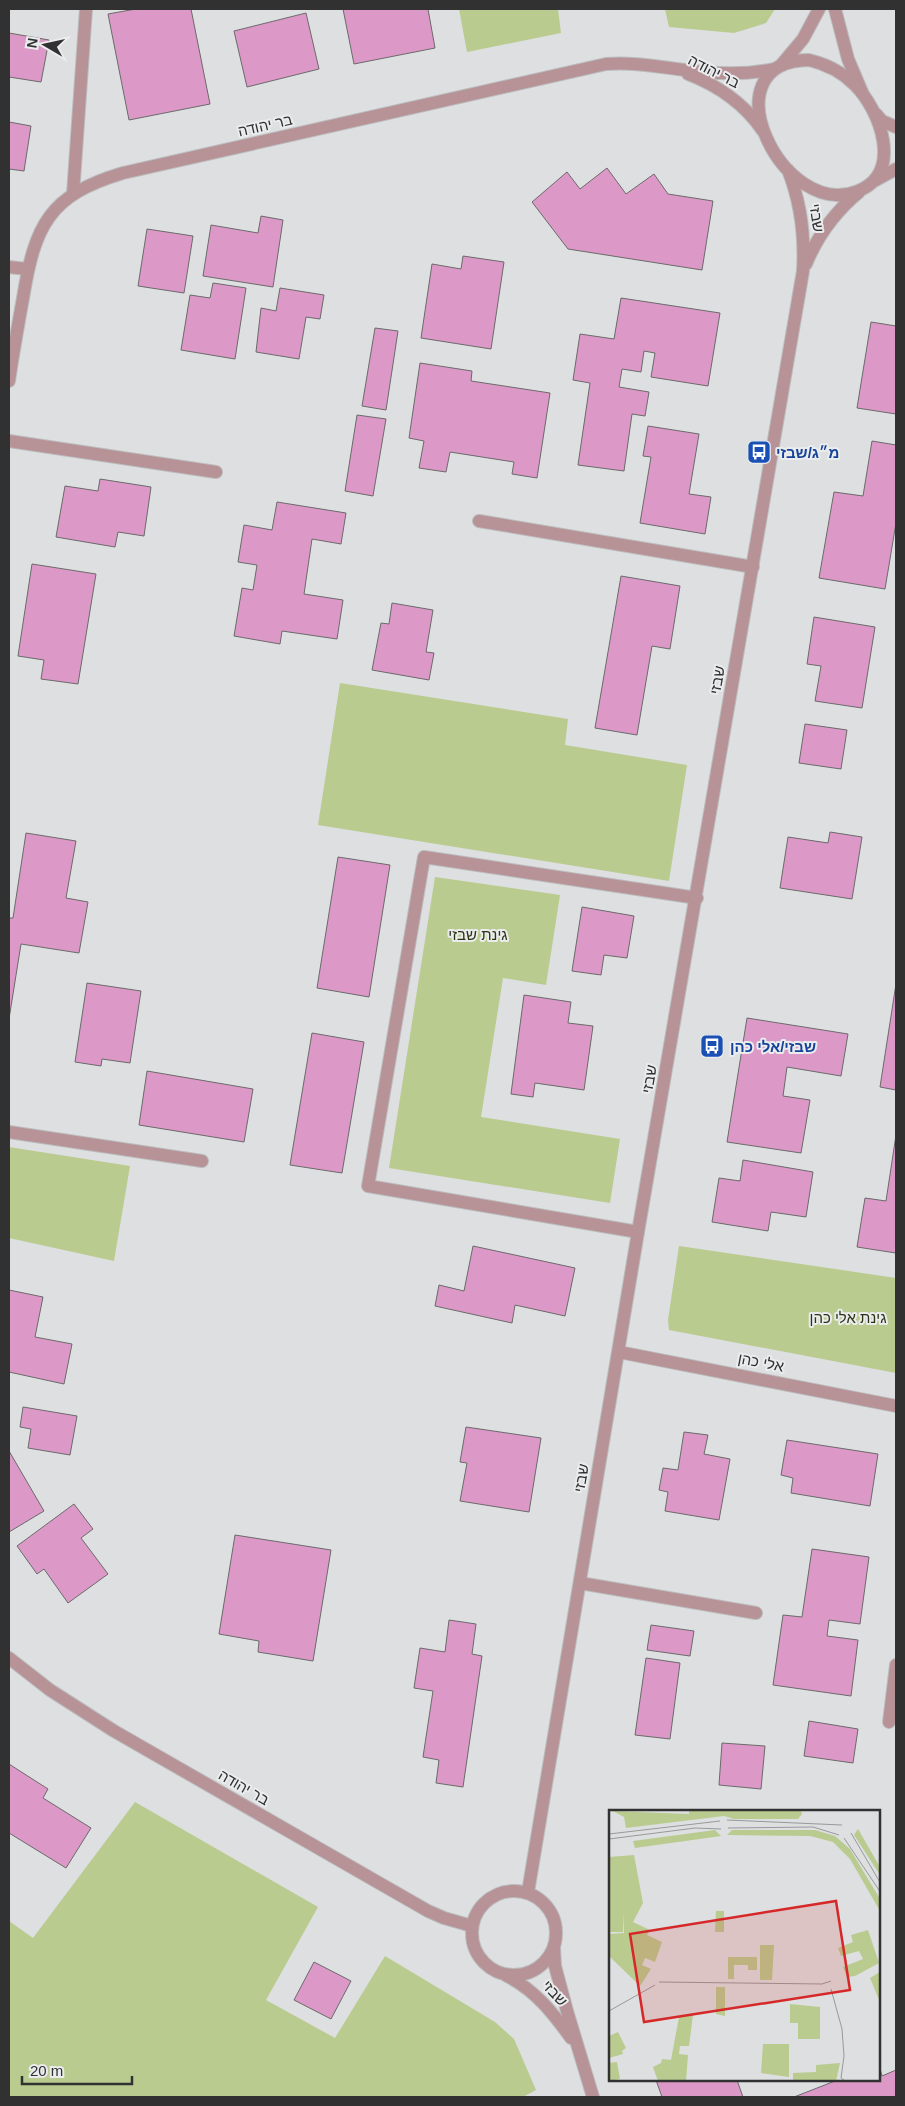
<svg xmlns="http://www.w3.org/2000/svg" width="905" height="2106" font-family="Arial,Heebo,sans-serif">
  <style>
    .green { fill: #bacb8f }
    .building { fill: #dc99c8; stroke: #6b6a6a }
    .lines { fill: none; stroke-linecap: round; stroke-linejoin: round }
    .service-casing { stroke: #bbbcbd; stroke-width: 14 }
    .minor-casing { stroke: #bbbcbd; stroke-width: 14 }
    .tertiary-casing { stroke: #bbbcbd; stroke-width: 14 }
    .service { stroke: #b79297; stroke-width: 12 }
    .minor { stroke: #b79297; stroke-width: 12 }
    .tertiary { stroke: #b79297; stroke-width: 12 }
    .labels { text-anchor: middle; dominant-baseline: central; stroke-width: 4; stroke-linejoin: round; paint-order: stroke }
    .street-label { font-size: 15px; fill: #313132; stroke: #eaeced }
    .transit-label { font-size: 15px; font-weight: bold; fill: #164399; stroke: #eaeced; text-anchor: start }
    .park-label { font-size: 15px; fill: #2b3313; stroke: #eaeced }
    .inset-road { fill: none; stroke: #98999a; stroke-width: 1 }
    .view { fill: #d62828; fill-opacity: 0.15; stroke: #d62828; stroke-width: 2.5 }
    .inset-edge { fill: none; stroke: #313132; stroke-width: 2.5 }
  </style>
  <rect width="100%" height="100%" fill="#dddfe0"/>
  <path class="green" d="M459 9H558L561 33 467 52Z
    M665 9H775L766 23 734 33 669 27Z
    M340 683 568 719 565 745 687 765 669 881 318 825Z
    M435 877 560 895 546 985 503 978 481 1117 620 1139 610 1203 389 1168Z
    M9 1147 130 1166 114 1261 9 1238Z
    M679 1246 896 1278V1373L669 1330 668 1320Z
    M135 1802 318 1907 266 2000 335 2038 385 1956 495 2022 514 2039 536 2090 523 2097H9V1921L33 1938Z"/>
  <path class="building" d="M136 9H191L210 104 129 120 108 14Z
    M343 9H428L435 48 354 64Z
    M306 13 319 69 247 87 234 31Z
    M9 33 49 40 41 82 9 77Z
    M9 122 31 126 24 171 9 169Z
    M607 168 626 194 654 174 668 194 713 201 702 270 568 249 532 202 567 172 580 189Z
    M261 216 283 220 273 287 203 276 211 225 258 233Z
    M147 229 193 236 184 293 138 286Z
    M463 256 504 262 491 349 421 338 432 264 461 269Z
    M213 283 246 288 235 359 181 350 190 295 210 298Z
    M280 288 324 295 320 319 306 317 299 359 256 352 261 308 276 311Z
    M621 298 720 313 708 386 651 377 655 353 644 351 641 372 622 369 619 387 649 392 645 416 632 414 624 471 578 465 590 383 573 380 580 334 614 339Z
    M871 322 896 326V414L857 408Z
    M375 328 398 331 386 410 362 406Z
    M420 363 472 371 471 381 550 393 537 478 512 474 514 462 450 452 446 472 419 468 424 441 409 438Z
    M357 415 386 419 373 496 345 491Z
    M648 426 699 434 689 494 711 497 705 534 640 523 651 457 643 456Z
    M872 441 896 445V523L885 589 819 578 834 492 863 496Z
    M100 479 151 487 144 536 118 532 115 547 56 537 65 486 98 491Z
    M277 502 346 513 341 544 312 539 304 594 343 600 337 639 282 631 280 644 234 636 242 588 253 590 257 565 238 562 244 525 272 530Z
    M32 564 96 574 78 684 41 679 44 660 18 656Z
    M621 576 680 586 670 649 652 646 637 735 595 728Z
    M392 603 433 610 426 652 434 653 429 680 372 670 381 623 389 624Z
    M814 617 875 627 862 708 815 701 821 666 807 664Z
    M805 724 847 730 841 769 799 763Z
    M830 832 862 837 852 899 780 888 788 837 828 843Z
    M26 833 76 841 66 898 88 902 79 953 21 944 9 1019V918H13Z
    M338 857 390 865 369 997 317 988Z
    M582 907 634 916 627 958 604 955 601 975 572 971Z
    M87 983 141 991 130 1063 102 1059 101 1066 75 1062Z
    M896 984V1090L880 1087Z
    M524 995 571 1002 568 1023 593 1026 584 1090 535 1083 533 1097 511 1094Z
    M747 1018 848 1034 841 1076 787 1067 783 1096 810 1100 801 1153 727 1142Z
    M312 1033 364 1042 342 1173 290 1165Z
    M147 1071 253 1089 244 1142 139 1125Z
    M896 1135V1253L857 1247 865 1198 886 1201Z
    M743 1160 813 1172 806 1217 771 1212 768 1231 712 1222 719 1178 740 1181Z
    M473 1246 575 1268 565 1316 515 1305 512 1323 435 1306 439 1285 464 1291Z
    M9 1290 43 1297 35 1337 72 1344 64 1384 9 1372Z
    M23 1407 77 1416 70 1455 28 1448 31 1429 20 1427Z
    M466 1427 541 1438 529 1512 460 1501 467 1463 460 1462Z
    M684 1432 708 1435 704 1454 730 1459 719 1520 665 1511 668 1492 659 1490 663 1468 678 1470Z
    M787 1440 878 1454 870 1506 791 1493 793 1478 781 1475Z
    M9 1451 44 1511 9 1532Z
    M74 1504 93 1529 81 1538 108 1574 68 1603 44 1569 37 1574 17 1546Z
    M235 1535 331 1550 313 1661 258 1652 259 1641 219 1634Z
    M812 1549 869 1557 860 1624 829 1620 827 1636 858 1640 851 1696 773 1685 783 1615 802 1617Z
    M449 1620 476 1624 472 1654 482 1656 463 1787 436 1783 439 1760 423 1757 433 1691 414 1688 420 1648 445 1652Z
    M651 1625 694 1631 690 1656 647 1650Z
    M646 1658 680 1663 670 1739 635 1735Z
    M809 1721 858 1729 853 1763 804 1756Z
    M722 1743 765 1746 761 1789 719 1785Z
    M9 1764 48 1789 43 1798 91 1828 66 1868 9 1833Z
    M314 1962 351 1981 331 2019 294 2000Z
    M879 2065 882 2076 896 2070V2097H794L835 2081 834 2080H879Z
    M656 2080H737L743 2097H662Z"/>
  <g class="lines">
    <g class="service-casing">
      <path id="service" d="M73 194 86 9
        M9 267 27 269
        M9 441 216 472
        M479 521 753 567
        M9 1132 202 1161
        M638 1232 368 1186 424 857 697 898
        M580 1583 756 1613
        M889 1722 896 1665"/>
    </g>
    <g class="minor-casing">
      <path id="minor" d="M835 9 848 59 862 92
        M782 64 803 39 819 9
        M688 74C719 86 744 103 763 131
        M9 381C13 353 18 326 23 298 35 225 49 195 123 173L606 64C634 62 659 67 686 70 715 74 746 75 774 69
        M619 1352 896 1406
        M9 1658 50 1690 114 1731 428 1911 444 1918 472 1926"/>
    </g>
    <g class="tertiary-casing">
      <path id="tertiary" d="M809 60C826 64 842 72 855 85 880 110 904 173 858 191 783 222 705 61 809 60Z
        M876 114 882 121 896 127
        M874 181 896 169
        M806 264C817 237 836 211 859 192
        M472 1933a42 42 0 1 1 84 0a42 42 0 1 1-84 0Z
        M528 1892 638 1232 803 271C805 236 801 203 788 170
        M554 1948 555 1966 567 2011 593 2097
        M507 1976C535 1990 553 2013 571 2038"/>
    </g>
    <use href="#service" class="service"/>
    <use href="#minor" class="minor"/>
    <use href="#tertiary" class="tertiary"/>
  </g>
  <defs>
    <g id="bus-square" transform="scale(1.25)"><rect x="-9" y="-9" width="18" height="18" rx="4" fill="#1a4fb4" stroke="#eaeced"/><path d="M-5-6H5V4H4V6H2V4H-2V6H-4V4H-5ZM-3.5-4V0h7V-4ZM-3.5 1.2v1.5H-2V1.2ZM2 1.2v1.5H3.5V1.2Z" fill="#fff"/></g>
  </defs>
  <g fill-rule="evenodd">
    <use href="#bus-square" x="759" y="452"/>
    <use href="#bus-square" x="712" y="1046"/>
  </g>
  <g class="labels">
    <g class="street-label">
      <text transform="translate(714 71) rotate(27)">בר יהודה</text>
      <text transform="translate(265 125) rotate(-13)">בר יהודה</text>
      <text transform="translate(817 218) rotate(82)">שבזי</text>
      <text transform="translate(717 680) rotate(-80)">שבזי</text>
      <text transform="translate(649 1079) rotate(-80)">שבזי</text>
      <text transform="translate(761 1362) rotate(11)">אלי כהן</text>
      <text transform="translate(581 1478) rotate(-80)">שבזי</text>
      <text transform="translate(244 1787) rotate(30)">בר יהודה</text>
      <text transform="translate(555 1993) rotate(47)">שבזי</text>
    </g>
    <g class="transit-label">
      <text x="776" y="452">מ״ג/שבזי</text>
      <text x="730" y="1046">שבזי/אלי כהן</text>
    </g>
    <g class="park-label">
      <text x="478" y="934">גינת שבזי</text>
      <text x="848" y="1317">גינת אלי כהן</text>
    </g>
  </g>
  <g transform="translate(609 1810)">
    <rect width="271" height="271" fill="#dddfe0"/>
    <path d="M4 1 80 4V1H192L193 4 189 9H125L115 6 17 18 15 7ZM249 19 271 57V65L245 25ZM106 20 112 26 26 38 24 31ZM123 20H206L226 26 241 39 271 89V101L241 49 224 32 201 26 118 25ZM25 45 34 93 24 112 41 120 38 125 53 132 46 152 36 148 33 155 42 159 31 176 0 146V124L15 123V103L14 122H0V47ZM107 101H115V122H106ZM259 120 270 153 246 166 238 167 234 157 254 149 250 141 232 146 229 138 244 132 242 125ZM151 135H165L163 170H151ZM119 147H148V160H139V155H125V169H119ZM271 162V192L261 168ZM107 177H116V206L107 204ZM181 194 211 197V229H189V213H181ZM84 205 80 236H71L70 244 79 245 77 271H49L44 257 52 253 53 249 62 250 70 207ZM9 222 17 238 13 241 14 244 0 248V226ZM154 234H180V267L152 263ZM8 252 11 269 0 271V253ZM231 253 227 271H184V263L207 262V255Z" fill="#bacb8f"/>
    <path class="inset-road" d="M118 10 233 15M119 18 204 17 230 25M242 23 272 74M0 24 111 11M235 28 272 83M0 29 86 18 112 19M50 172 213 174 222 171M222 179 233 219 235 246 232 268 236 271M0 201 46 175"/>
    <path class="view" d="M227 91 241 180 35 212 21 124Z"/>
    <rect width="271" height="271" class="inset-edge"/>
  </g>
  <rect width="905" height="2106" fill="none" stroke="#313132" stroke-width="20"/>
  <g transform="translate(45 45) rotate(279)" stroke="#eaeced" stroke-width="4" paint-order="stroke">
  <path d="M0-4L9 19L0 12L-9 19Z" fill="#313132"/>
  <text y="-8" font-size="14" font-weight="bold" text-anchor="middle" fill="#313132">N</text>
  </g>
  <path d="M22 2076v8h110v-8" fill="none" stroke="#313132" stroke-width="2.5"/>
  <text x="30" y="2076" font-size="15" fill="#313132" stroke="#eaeced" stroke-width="4" paint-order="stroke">20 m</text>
</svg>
